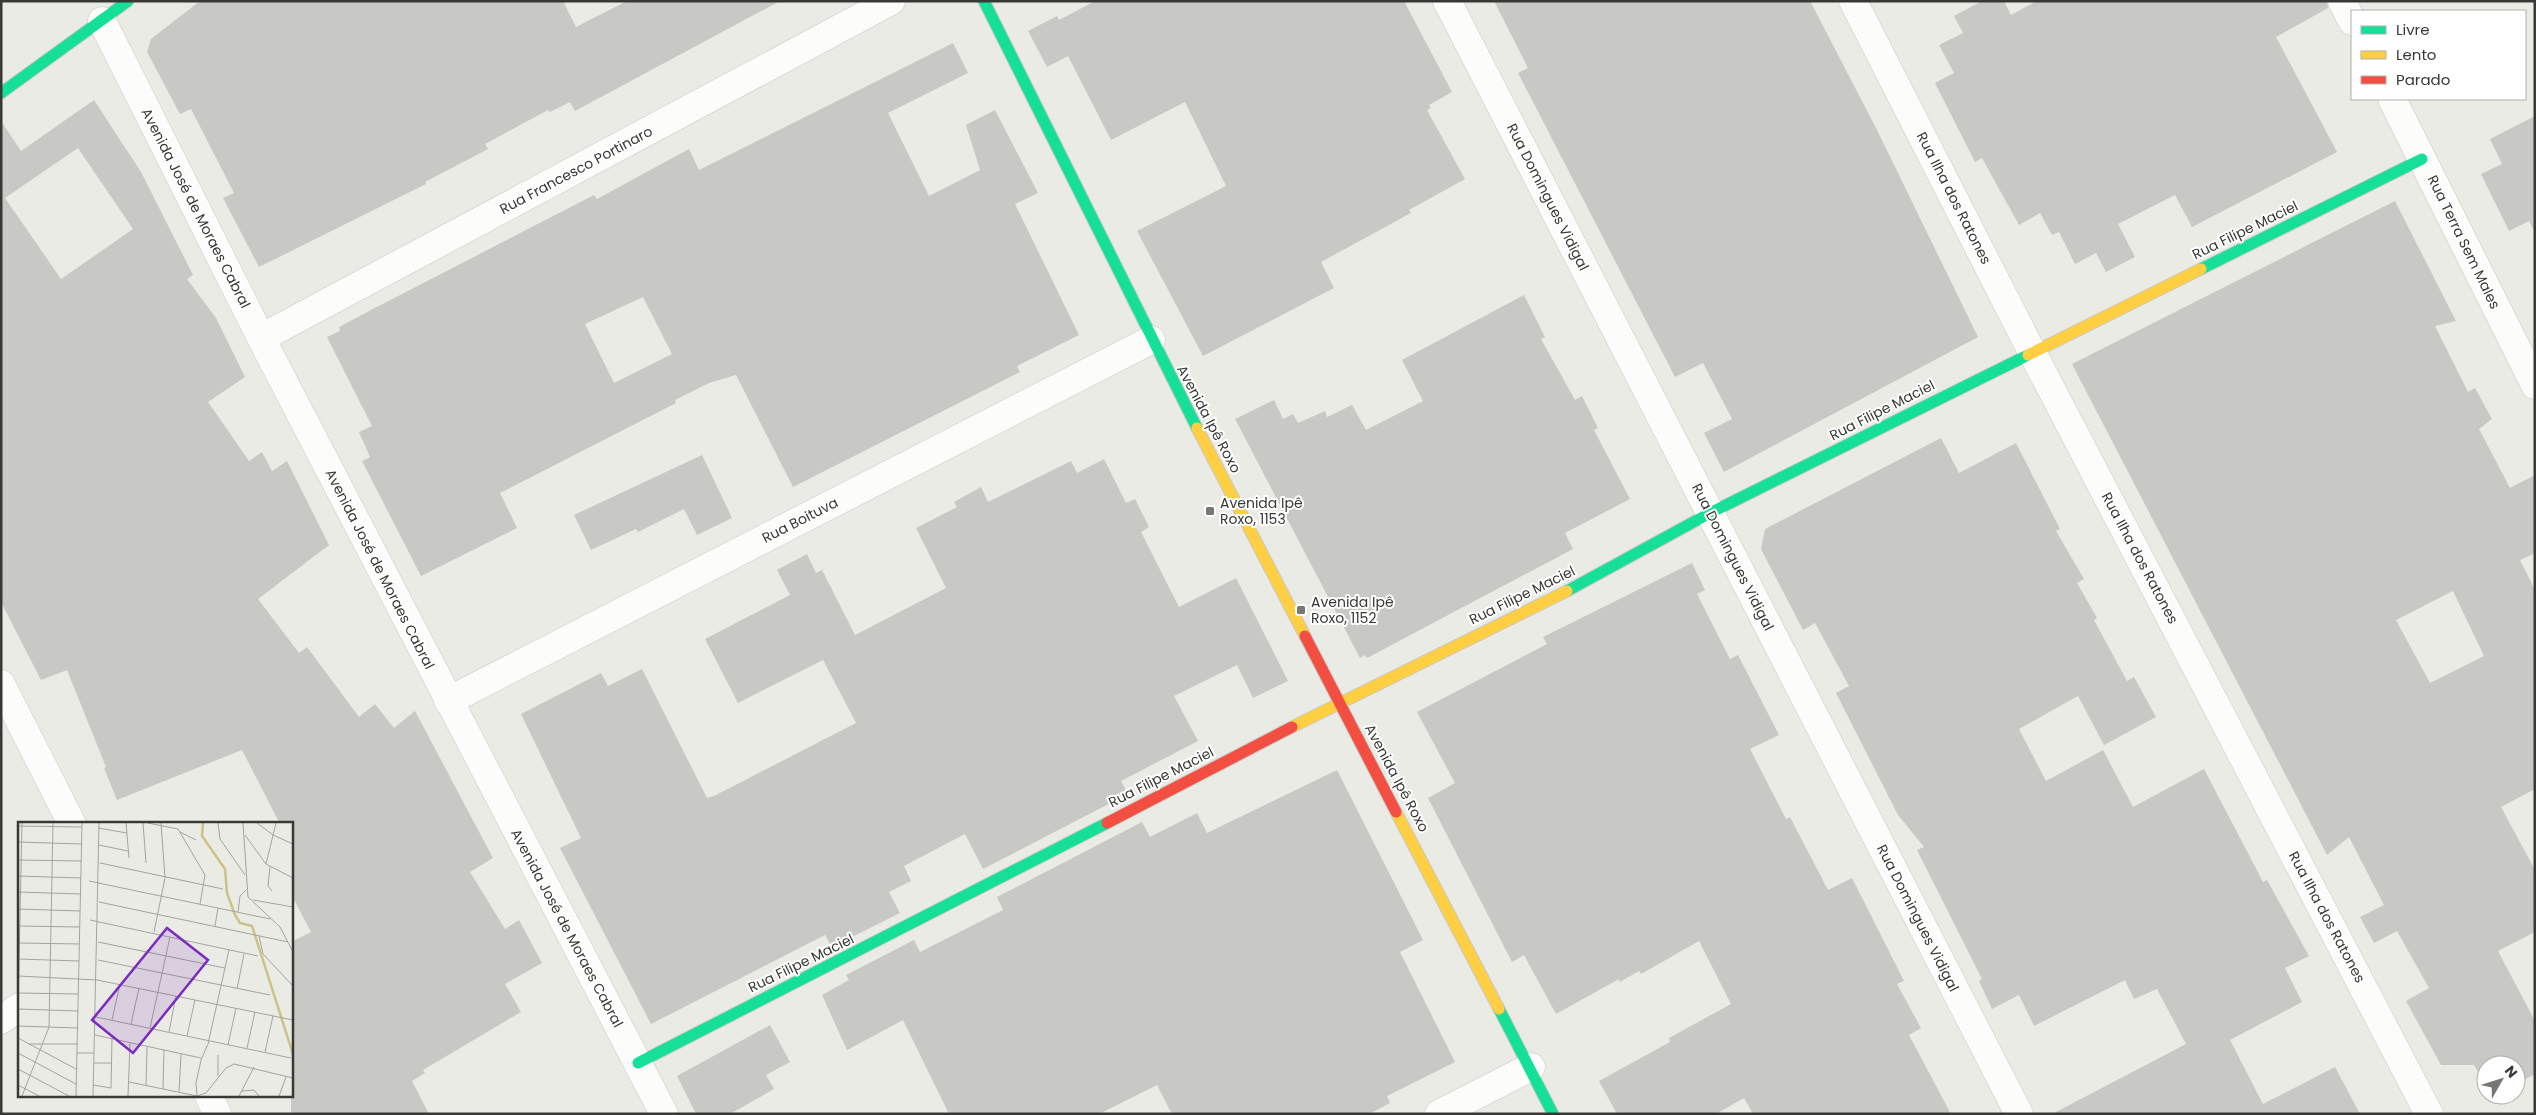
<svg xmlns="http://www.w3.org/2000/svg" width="2536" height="1115" font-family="Poppins,sans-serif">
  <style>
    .building { fill: #c8c8c4; fill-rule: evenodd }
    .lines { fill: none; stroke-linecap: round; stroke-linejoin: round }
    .street-casing { stroke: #c8c8c4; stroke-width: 29 }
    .fast-casing { stroke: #c8c8c4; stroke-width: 13 }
    .slow-casing { stroke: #c8c8c4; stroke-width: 13 }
    .jam-casing { stroke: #c8c8c4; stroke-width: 13 }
    .street { stroke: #fcfcfb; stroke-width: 28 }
    .fast { stroke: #16e098; stroke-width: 11 }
    .slow { stroke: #ffcf43; stroke-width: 11 }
    .jam { stroke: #f24e42; stroke-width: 11 }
    .poi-dot { fill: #777773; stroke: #fff; stroke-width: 2 }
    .labels { text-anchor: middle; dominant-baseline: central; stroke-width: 4; stroke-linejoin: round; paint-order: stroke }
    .street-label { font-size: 14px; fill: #383835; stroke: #fff }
    .poi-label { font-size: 14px; fill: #383835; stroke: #fff; text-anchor: start }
    .inset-river { fill: none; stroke: #ccc286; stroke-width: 2.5 }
    .inset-road { fill: none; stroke: #a3a39f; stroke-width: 1 }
    .view { fill: #7b2cbf; fill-opacity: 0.15; stroke: #7b2cbf; stroke-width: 2.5 }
    .inset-edge { fill: none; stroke: #383835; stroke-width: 2.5 }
  </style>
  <rect width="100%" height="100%" fill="#ebebe6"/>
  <path class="building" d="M200 1H563L576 27 627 1H780L575 111 570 102 550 112 548 110 485 144 488 149 425 182 426 184 259 267 223 198 234 193 191 109 180 114 147 52 151 39Z
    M1095 1H1404L1452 92 1429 105 1431 108 1427 110 1465 179 1409 210 1411 213 1321 262 1334 288 1203 356 1137 231 1226 186 1185 102 1111 140 1068 56 1047 67 1028 31 1057 16 1059 20Z
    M1494 1H1810L1876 128 1978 337 1724 472 1704 433 1732 419 1703 363 1675 377 1518 73 1528 68Z
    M1982 1H2004L2011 15 2037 1H2327L2328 8 2276 37 2337 152 2192 227 2175 195 2118 224 2135 257 2106 272 2096 253 2075 264 2059 232 2052 235 2040 213 2019 225 1982 158 1975 162 1935 83 1954 73 1939 45 1963 33 1954 16Z
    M953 43 968 73 888 113 929 196 980 170 966 125 995 110 1038 193 1015 204 1079 335 1017 366 1020 372 793 487 736 375 709 383 675 400 676 403 500 493 517 528 421 576 362 461 370 457 359 432 372 426 327 337 340 331 339 327 373 309 594 195 597 199 689 149 699 170ZM643 297 672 354 614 383 585 324Z
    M94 100 141 172 193 275 187 279 216 318 245 377 208 402 249 461 262 452 272 471 287 461 329 545 258 599 299 653 307 647 359 717 375 704 394 728 415 711 493 858 470 872 505 929 519 920 542 963 505 984 521 1012 423 1070 425 1073 412 1081 429 1114H291V942L311 932 291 894V824H280L242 750 117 800 104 768 106 767 67 670 41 680 1 602V121L21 151ZM78 148 133 229 61 279 5 198Z
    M2535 116V233L2529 221 2509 231 2481 174 2502 164 2490 139Z
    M2395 201 2456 321 2435 326 2468 392 2475 388 2492 419 2479 429 2510 488 2535 475V553L2520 560 2535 590V789L2501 807 2535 870V932L2498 951 2535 1021V1074L2516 1084V1065H2486V1086L2474 1065H2441L2406 1001 2429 988 2397 931 2374 943 2360 917 2384 905 2349 837 2327 855 2072 364ZM2453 591 2484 656 2430 683 2396 620Z
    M1524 295 1545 337 1541 339 1575 400 1582 396 1598 428 1594 430 1630 499 1565 533 1573 549 1384 649 1367 658 1365 655 1360 658 1235 419 1274 400 1283 419 1293 414 1298 423 1325 411 1327 417 1352 405 1366 430 1423 401 1402 360Z
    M1941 438 1959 473 2016 443 2060 529 2056 531 2084 579 2077 583 2097 618 2094 620 2127 681 2134 677 2156 717 2104 745 2078 696 2019 729 2046 781 2103 750 2133 807 2204 769 2263 882 2267 880 2309 956 2285 968 2302 1002 2230 1040 2263 1104 2335 1067 2360 1114H2052L2186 1044 2157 989 2134 999 2125 980 2034 1026 2019 995 1992 1009 1979 981 1982 979 1917 850 1924 847 1898 815 1836 693 1849 686 1815 623 1803 630 1761 549 1765 529Z
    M702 455 732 518 697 535 684 509 638 532 636 529 591 550 574 515Z
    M1104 459 1126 503 1135 499 1149 527 1141 532 1179 607 1236 578 1288 681 1253 698 1237 665 1174 696 1198 741 1121 781 1128 794 983 869 965 834 904 866 911 881 889 892 900 913 832 947 825 935 651 1024 560 848 581 838 521 714 601 673 608 686 642 669 707 798 716 795 856 723 823 660 738 703 705 639 790 595 777 570 807 554 816 573 822 570 855 635 946 588 916 528 957 507 954 502 981 487 988 502 1071 461 1077 473Z
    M1692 563 1705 590 1697 594 1730 659 1738 655 1779 735 1750 749 1786 819 1790 817 1828 890 1852 878 1904 981 1897 984 1921 1028 1909 1035 1951 1114H1753L1744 1098 1716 1114H1617L1599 1081 1670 1042 1669 1038 1731 1004 1699 941 1641 974 1639 971 1620 982 1619 979 1556 1014 1524 955 1512 962 1428 798 1455 783 1417 712 1547 644 1543 637Z
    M1337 770 1423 940 1400 952 1455 1062 1387 1096 1390 1103 1369 1114H1172L1157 1085 1099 1114H949L903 1020 847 1050 822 995 849 980 846 975 914 940 920 952 1003 910 997 897 1142 822 1150 837 1197 813 1207 833Z
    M770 1025 790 1062 766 1075 774 1089 730 1114H696L677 1076Z"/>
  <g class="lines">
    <g class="street-casing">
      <path id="street" d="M1447 1 2019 1114
        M1853 1 2032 352 2429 1114
        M2342 1 2352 21
        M102 21 261 338 664 1114
        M2392 99 2535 385
        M261 338 891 1
        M1 684 72 824
        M448 701 1151 340
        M1 1020 19 1007
        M209 1096 217 1114
        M1439 1114 1531 1067"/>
    </g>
    <g class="fast-casing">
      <path id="fast" d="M984 1 1197 428
        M1 93 128 1
        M2201 269 2422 159
        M1567 591 1710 513 2028 355
        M1499 1009 1553 1114
        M638 1063 1107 823"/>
    </g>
    <g class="slow-casing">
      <path id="slow" d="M2028 355 2201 269
        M1197 428 1305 636
        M1292 727 1567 591
        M1396 812 1499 1009"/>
    </g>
    <g class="jam-casing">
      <path id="jam" d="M1305 636 1396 812
        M1107 823 1292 727"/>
    </g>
    <use href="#street" class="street"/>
    <use href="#fast" class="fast"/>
    <use href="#slow" class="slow"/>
    <use href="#jam" class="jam"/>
  </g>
  <g class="poi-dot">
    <rect x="1205" y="506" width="10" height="10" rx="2.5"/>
    <rect x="1296" y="605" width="10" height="10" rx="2.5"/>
  </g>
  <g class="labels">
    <g class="street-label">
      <text transform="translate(576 170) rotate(-28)">Rua Francesco Portinaro</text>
      <text transform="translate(1548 197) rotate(63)">Rua Domingues Vidigal</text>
      <text transform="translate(1954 198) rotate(63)">Rua Ilha dos Ratones</text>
      <text transform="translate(196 208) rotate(63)">Avenida José de Moraes Cabral</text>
      <text transform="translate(2245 230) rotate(-26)">Rua Filipe Maciel</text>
      <text transform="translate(2464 242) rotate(64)">Rua Terra Sem Males</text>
      <text transform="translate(1882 410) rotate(-27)">Rua Filipe Maciel</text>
      <text transform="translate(1209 419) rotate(62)">Avenida Ipê Roxo</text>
      <text transform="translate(800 520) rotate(-27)">Rua Boituva</text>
      <text transform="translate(1733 557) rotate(63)">Rua Domingues Vidigal</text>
      <text transform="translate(2140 558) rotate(62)">Rua Ilha dos Ratones</text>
      <text transform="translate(380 569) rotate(63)">Avenida José de Moraes Cabral</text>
      <text transform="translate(1522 595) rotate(-26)">Rua Filipe Maciel</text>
      <text transform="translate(1161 777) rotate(-27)">Rua Filipe Maciel</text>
      <text transform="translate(1397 778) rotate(62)">Avenida Ipê Roxo</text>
      <text transform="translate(2327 917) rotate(62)">Rua Ilha dos Ratones</text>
      <text transform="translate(1918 918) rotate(63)">Rua Domingues Vidigal</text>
      <text transform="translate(567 928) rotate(62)">Avenida José de Moraes Cabral</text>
      <text transform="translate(801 963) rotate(-26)">Rua Filipe Maciel</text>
    </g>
    <g class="poi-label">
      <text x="1220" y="503">Avenida Ipê<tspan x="1220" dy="16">Roxo, 1153</tspan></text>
      <text x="1311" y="602">Avenida Ipê<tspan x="1311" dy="16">Roxo, 1152</tspan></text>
    </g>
  </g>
  <g transform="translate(18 822)">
    <rect width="275" height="275" fill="#ebebe6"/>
    <path class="inset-river" d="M185 1 184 14 207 47 209 71 217 93 222 101 234 104 275 232"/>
    <path class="inset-road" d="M108 1 111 36M125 1 128 41M130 1 160 7M200 1 202 17 227 53M225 1 230 75 262 105 275 130M239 1 255 13 275 22M0 4 63 5M80 6 109 11M160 7 187 53 182 82M162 10 178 18M227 13 248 42 275 56M0 20 63 22M81 23 110 29M0 38 63 39M82 41 205 67M248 42 258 1M252 45 250 64 254 69M0 54 63 56M71 59 252 97M0 70 62 72M235 78 275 85M81 80 270 120M0 87 62 89M220 90 222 74 228 68M72 98 240 134M1 104 62 105M197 104 200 86M136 110 147 56 143 1M241 114 245 132 275 164M80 120 207 146M1 121 61 122M0 137 61 139M80 138 252 173M0 154 79 158 275 198M219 167 226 132M0 171 60 172M0 187 60 189M0 188 4 1M78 195 273 236M94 198 102 162M113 202 121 166M0 204 60 206M132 206 152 115M151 210 158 174M77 213 183 236M169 214 177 178M0 216 58 247M11 222H60M210 223 218 186M229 226 237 190M247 230 255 194M0 231 58 262M59 231H76M76 241H93M0 247 51 274M200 254V233M111 260 179 274 188 271 208 246 216 242 275 256M0 263 21 274M75 263 93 266 94 217M128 264 129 225M145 267 146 228M224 269 236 268 241 274M161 270 163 232M4 274 31 205 35 1M58 274 64 1M75 274 81 1M110 274 112 221M179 274 178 261 183 238 190 222 211 128M221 274 236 245M261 274 268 255"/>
    <path class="view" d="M149 106 190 138 115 231 74 198Z"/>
    <rect width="275" height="275" class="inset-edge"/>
  </g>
  <rect width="2536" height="1115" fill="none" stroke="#383835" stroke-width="5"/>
  <rect x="2351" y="10" width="175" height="90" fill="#ffffff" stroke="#afafae"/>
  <rect x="2361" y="26" width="25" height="8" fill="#16e098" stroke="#afafae"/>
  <text x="2396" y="35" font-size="15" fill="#383835">Livre</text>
  <rect x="2361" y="51" width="25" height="8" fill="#ffcf43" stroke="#afafae"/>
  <text x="2396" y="60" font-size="15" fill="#383835">Lento</text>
  <rect x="2361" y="76" width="25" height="8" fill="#f24e42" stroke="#afafae"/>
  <text x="2396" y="85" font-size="15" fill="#383835">Parado</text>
  <g transform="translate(2501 1080) rotate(51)"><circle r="24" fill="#ffffff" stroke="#afafae"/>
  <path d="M0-4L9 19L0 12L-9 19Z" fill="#777773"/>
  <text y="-8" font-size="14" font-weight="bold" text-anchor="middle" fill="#383835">N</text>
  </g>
</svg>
